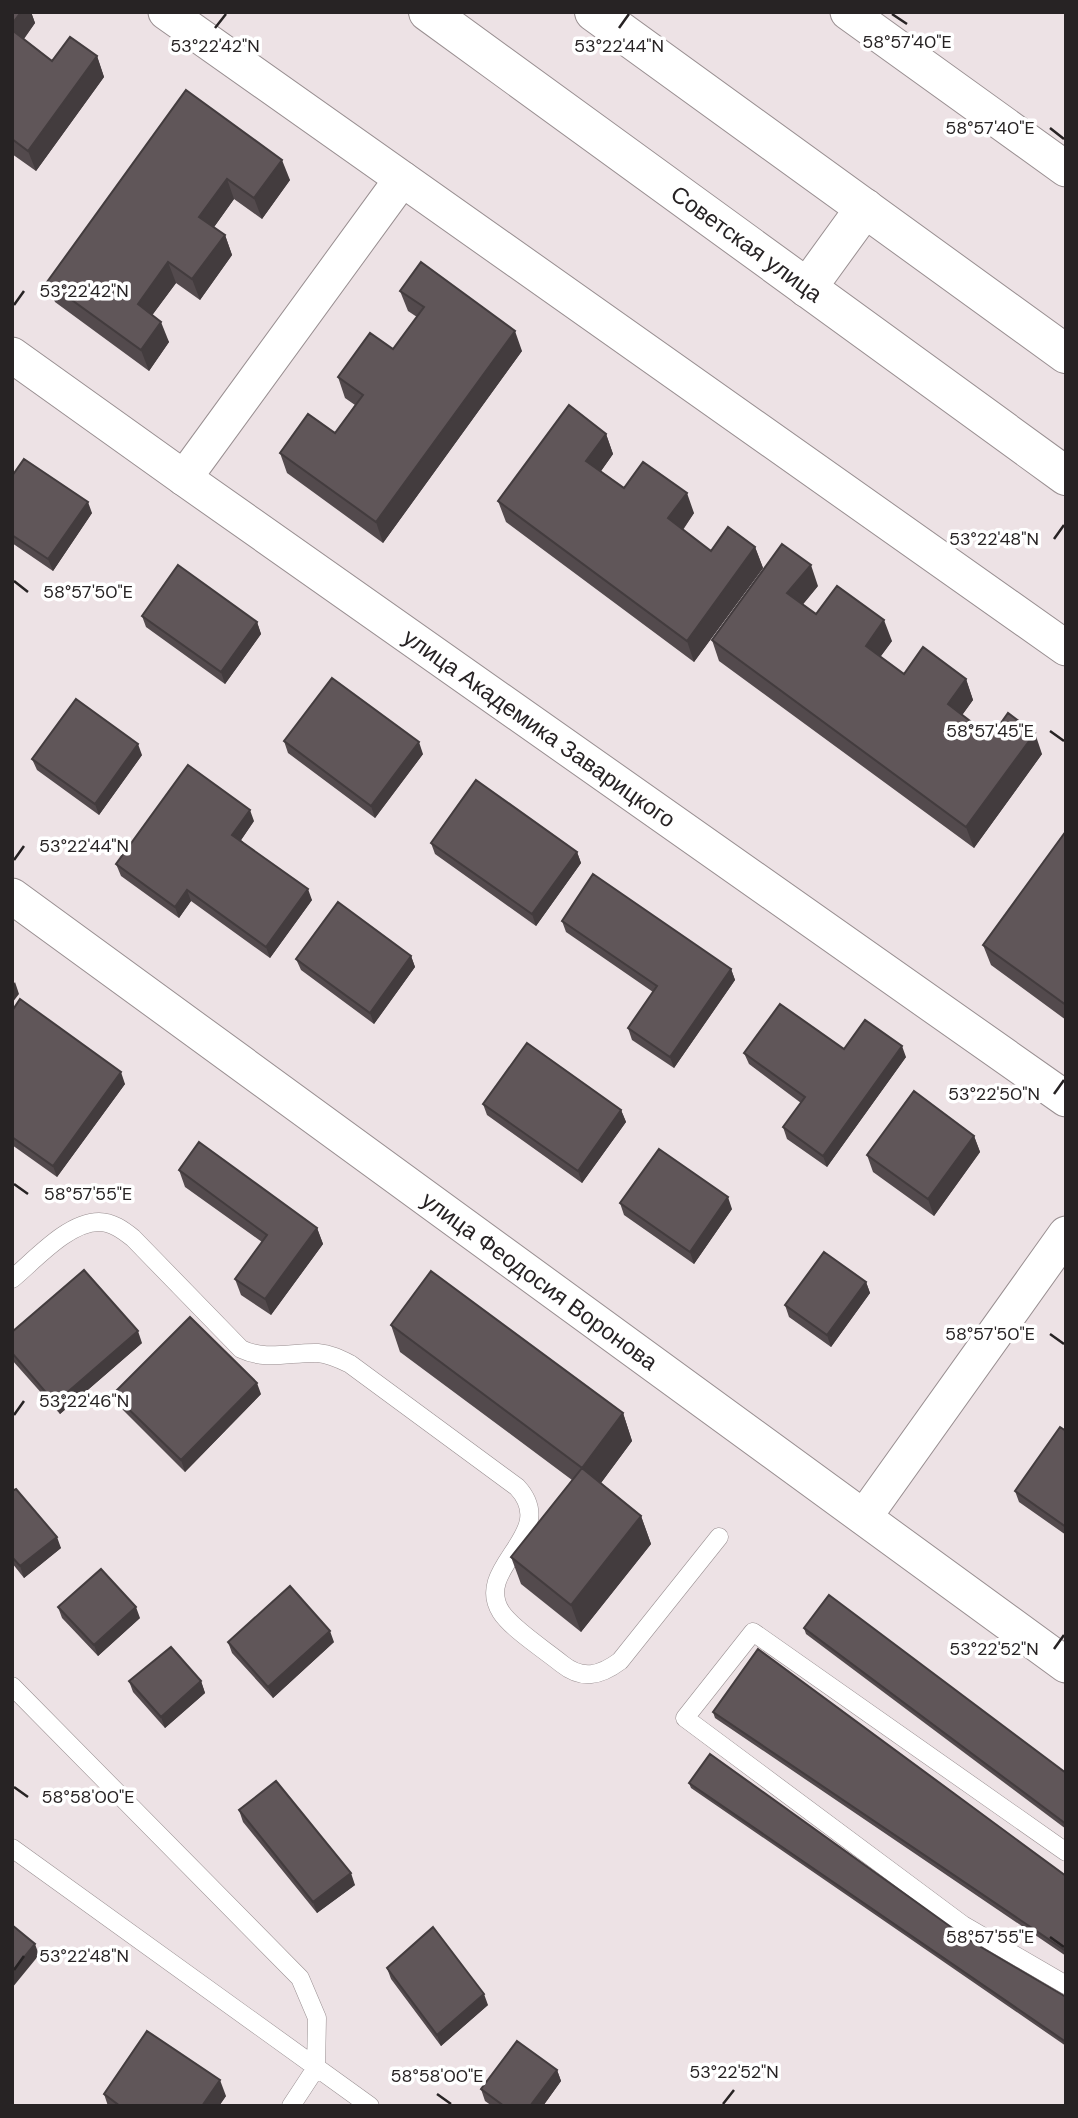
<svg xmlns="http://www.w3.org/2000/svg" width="1078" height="2118" font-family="'DM Sans',sans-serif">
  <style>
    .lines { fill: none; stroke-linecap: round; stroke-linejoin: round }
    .service-casing { stroke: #998f91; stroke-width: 19 }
    .minor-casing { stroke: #998f91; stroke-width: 37 }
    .primary-casing { stroke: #998f91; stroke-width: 40 }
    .service { stroke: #fff; stroke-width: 18 }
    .minor { stroke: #fff; stroke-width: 35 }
    .primary { stroke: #fff; stroke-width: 38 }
    .wall { fill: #534a4d }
    .shaded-wall { fill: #433c3e }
    .building { fill: #605659; stroke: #433c3e; stroke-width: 2 }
    .ticks { fill: none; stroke: #272324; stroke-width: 2.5 }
    .labels { text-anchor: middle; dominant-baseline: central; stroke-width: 7; stroke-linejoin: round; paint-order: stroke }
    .street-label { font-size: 23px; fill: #272324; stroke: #fff }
    .ticks-label { font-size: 18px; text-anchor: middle; fill: #272324; stroke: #fff; stroke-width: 7; stroke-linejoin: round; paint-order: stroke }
  </style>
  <rect width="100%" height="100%" fill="#ede2e5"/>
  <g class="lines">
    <g class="service-casing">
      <path id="service" d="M12 1279C35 1260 68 1222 99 1222 112 1222 123 1230 133 1238L241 1349C266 1361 291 1352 318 1353 330 1354 340 1359 350 1364L517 1487C561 1534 472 1567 501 1612 512 1629 545 1650 562 1664 582 1680 600 1676 620 1661L719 1537
        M12 1686 300 1978 317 2018 316 2068 291 2106
        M12 1848 370 2106
        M1066 1852 753 1632 685 1718 963 1925 1066 1985"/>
    </g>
    <g class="minor-casing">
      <g id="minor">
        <path d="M166 12 1066 648"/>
        <path d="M848 12 1066 169"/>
        <path id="s1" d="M12 355 184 478 1066 1099"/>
        <path d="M184 478 402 179"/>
        <path id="s2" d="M12 896 1066 1665"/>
        <path d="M864 1517 1066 1234"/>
      </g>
    </g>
    <g class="primary-casing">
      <g id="primary">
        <path id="s3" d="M428 12 1066 476"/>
        <path d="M594 12 1066 354"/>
        <path d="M807 288 865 208"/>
      </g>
    </g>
    <use href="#service" class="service"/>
    <use href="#minor" class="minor"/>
    <use href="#primary" class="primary"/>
  </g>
  <path class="wall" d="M12 12H31L35 23 24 39 52 61 97 56 104 77 36 171 12 154Z
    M186 90 290 180 262 219 234 199 214 227 225 235 232 255 200 300 176 283 152 315 169 342 149 371 55 302 47 282Z
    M400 291 522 351 383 543 287 473 280 453 335 433 355 405 345 398 338 377 393 349 417 317 408 311Z
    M606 434 613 454 601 471 624 488 694 513 683 530 711 551 755 547 763 568 694 662 506 522 498 501Z
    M12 476 92 513 53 571 12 543Z
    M818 586 803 604 816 614 892 641 880 657 904 674 966 679 973 700 962 715 991 737 1042 754 974 848 719 661 712 640Z
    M142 616 257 622 261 634 225 684 146 627Z
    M284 741 423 754 375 818 288 753Z
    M142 755 99 815 37 770 32 759Z
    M254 821 241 840 312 900 270 958 191 901 179 918 121 876 116 864Z
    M1066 831V1020L991 965 983 945Z
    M431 843 577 852 581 863 536 926 435 854Z
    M562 921 731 969 735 980 674 1068 632 1040 628 1028 653 992 566 932Z
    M411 956 415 967 374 1024 301 970 296 959Z
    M12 1011 125 1084 57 1177 12 1145Z
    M744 1053 906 1057 827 1167 787 1139 783 1127 801 1103 749 1064Z
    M483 1104 621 1110 626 1122 582 1183 487 1115Z
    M974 1136 980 1152 934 1216 873 1172 867 1155Z
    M179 1170 317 1228 323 1244 271 1315 241 1295 235 1279 262 1242 185 1187Z
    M620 1203 732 1209 694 1264 624 1215Z
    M866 1282 870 1293 831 1347 789 1317 785 1305Z
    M391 1325 623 1413 632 1441 601 1483 641 1516 651 1544 581 1632 521 1584 511 1557 572 1480 400 1352Z
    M12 1332 142 1343 60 1414 12 1360Z
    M113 1394H261L185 1472 118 1405Z
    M1066 1431V1535L1019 1502 1015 1491Z
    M12 1491 61 1548 24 1578 12 1563Z
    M58 1607 140 1618 98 1656 62 1618Z
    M804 1628 1066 1773V1829L806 1634Z
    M228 1642H334L273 1698 232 1653Z
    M129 1681H201L205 1693 165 1728 133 1692Z
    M713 1712 1066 1876V1956L715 1718Z
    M689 1783 969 1940 1066 1997V2046L691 1788Z
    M239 1810 355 1885 317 1913 243 1822Z
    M387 1968 488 2005 441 2046 391 1979Z
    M557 2070 561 2081 543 2106H492L485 2101 481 2089Z
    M104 2094 226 2096 219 2106H108Z"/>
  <path class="shaded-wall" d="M21 12H31L35 23 17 48 12 36V24Z
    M97 56 104 77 36 171 28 151Z
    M282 160 290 180 262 219 254 198Z
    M227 179 234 199 207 237 199 217Z
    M225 235 232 255 200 300 192 279Z
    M168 262 176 283 145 325 138 304Z
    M161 322 169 342 149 371 141 350Z
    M515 331 522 351 383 543 376 522Z
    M606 434 613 454 594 481 586 461Z
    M687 493 694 513 676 539 668 518Z
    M88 502 92 513 53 571 48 559Z
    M755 547 763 568 694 662 687 641Z
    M811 565 818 586 795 614 787 593Z
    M884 620 892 641 873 667 866 646Z
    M257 622 261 634 225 684 221 672Z
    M966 679 973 700 955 725 948 704Z
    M1035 733 1042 754 974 848 966 827Z
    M419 742 423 754 375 818 371 806Z
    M138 744 142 755 99 815 95 804Z
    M250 810 254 821 237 846 232 835Z
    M577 852 581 863 536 926 532 914Z
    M308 889 312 900 270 958 266 947Z
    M187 890 191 901 179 918 175 907Z
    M411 956 415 967 374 1024 370 1013Z
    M731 969 735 980 674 1068 670 1057Z
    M15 982 19 994 12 1003V986Z
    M902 1046 906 1057 827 1167 823 1156Z
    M121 1072 125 1084 57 1177 53 1166Z
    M621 1110 626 1122 582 1183 578 1171Z
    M974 1136 980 1152 934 1216 928 1199Z
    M728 1197 732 1209 694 1264 690 1252Z
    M317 1228 323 1244 271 1315 265 1299Z
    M866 1282 870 1293 831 1347 827 1335Z
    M138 1331 142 1343 60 1414 55 1403Z
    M257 1383 261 1394 185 1472 181 1460Z
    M623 1413 632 1441 592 1495 582 1468Z
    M641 1516 651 1544 581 1632 571 1605Z
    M57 1537 61 1548 24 1578 20 1566Z
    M136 1607 140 1618 98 1656 94 1645Z
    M330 1631 334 1642 273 1698 268 1687Z
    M201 1681 205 1693 165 1728 161 1717Z
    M351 1873 355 1885 317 1913 313 1902Z
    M35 1944 39 1955 12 1988V1972Z
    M484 1994 488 2005 441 2046 437 2035Z
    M557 2070 561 2081 543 2106H530Z
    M220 2080 226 2096 219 2106H202Z"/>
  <path class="building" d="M12 12H21L12 24Z
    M12 30 52 61 70 37 97 56 28 151 12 139Z
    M186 90 282 160 254 198 227 179 199 217 225 235 192 279 168 262 138 304 161 322 141 350 47 282Z
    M421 262 515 331 376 522 280 453 308 414 335 433 363 395 338 377 370 333 393 349 424 307 400 291Z
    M569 405 606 434 586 461 624 488 643 462 687 493 668 518 711 551 728 527 755 547 687 641 498 501Z
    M24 459 88 502 48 559 12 535V476Z
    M782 544 811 565 787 593 816 614 837 586 884 620 866 646 904 674 923 647 966 679 948 704 991 737 1008 713 1035 733 966 827 712 640Z
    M178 565 257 622 221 672 142 616Z
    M332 678 419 742 371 806 284 741Z
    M76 699 138 744 95 804 32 759Z
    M188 765 250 810 232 835 308 889 266 947 187 890 175 907 116 864Z
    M476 780 577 852 532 914 431 843Z
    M1066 831V1005L983 945Z
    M593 874 731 969 670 1057 628 1028 657 986 562 921Z
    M338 902 411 956 370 1013 296 959Z
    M20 999 121 1072 53 1166 12 1137V1011Z
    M780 1004 844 1049 865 1020 902 1046 823 1156 783 1127 805 1097 744 1053Z
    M527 1043 621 1110 578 1171 483 1104Z
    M914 1091 974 1136 928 1199 867 1155Z
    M199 1142 317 1228 265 1299 235 1279 267 1235 179 1170Z
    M659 1149 728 1197 690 1252 620 1203Z
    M824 1252 866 1282 827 1335 785 1305Z
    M84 1270 138 1331 55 1403 12 1353V1332Z
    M431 1271 623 1413 582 1468 641 1516 571 1605 511 1557 582 1468 391 1325Z
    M190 1317 257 1383 181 1460 113 1394Z
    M1060 1427 1066 1431V1527L1015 1491Z
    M16 1489 57 1537 20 1566 12 1557V1491Z
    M101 1569 136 1607 94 1645 58 1607Z
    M290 1586 330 1631 268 1687 228 1642Z
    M829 1595 1066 1773V1824L804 1628Z
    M171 1647 201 1681 161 1717 129 1681Z
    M758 1649 1066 1876V1951L713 1712Z
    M710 1754 969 1940 1066 1997V2042L689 1783Z
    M276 1781 351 1873 313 1902 239 1810Z
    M12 1925 35 1944 12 1972Z
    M433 1927 484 1994 437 2035 387 1968Z
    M147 2031 220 2080 202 2106H120L104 2094Z
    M517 2041 557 2070 530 2106H504L481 2089Z"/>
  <path class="ticks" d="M892 14 907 24M215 28 226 14M619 28 629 14M1050 128 1064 139M14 305 24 291M1054 539 1064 525M14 581 28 592M1050 731 1064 741M14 860 24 846M1054 1094 1064 1080M14 1184 28 1194M1050 1334 1064 1344M14 1415 24 1401M1054 1649 1064 1635M14 1787 28 1797M1050 1937 1064 1947M14 1970 24 1956M437 2094 451 2104M723 2104 734 2090"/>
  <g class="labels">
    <g class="street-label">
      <text stroke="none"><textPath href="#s3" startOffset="394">Советская улица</textPath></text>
      <text stroke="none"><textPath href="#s1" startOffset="646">улица Академика Заварицкого</textPath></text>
      <text stroke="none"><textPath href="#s2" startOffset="653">улица Феодосия Воронова</textPath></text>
    </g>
  </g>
  <g class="ticks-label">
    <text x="907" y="48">58°57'40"E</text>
    <text x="619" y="52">53°22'44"N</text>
    <text x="215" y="52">53°22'42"N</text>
    <text x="990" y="134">58°57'40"E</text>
    <text x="84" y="297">53°22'42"N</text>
    <text x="994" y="545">53°22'48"N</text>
    <text x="88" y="598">58°57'50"E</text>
    <text x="990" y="737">58°57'45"E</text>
    <text x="84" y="852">53°22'44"N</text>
    <text x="994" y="1100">53°22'50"N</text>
    <text x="88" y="1200">58°57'55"E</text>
    <text x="990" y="1340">58°57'50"E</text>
    <text x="84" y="1407">53°22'46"N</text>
    <text x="994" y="1655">53°22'52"N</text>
    <text x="88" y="1803">58°58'00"E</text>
    <text x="990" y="1943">58°57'55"E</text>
    <text x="84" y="1962">53°22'48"N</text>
    <text x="734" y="2078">53°22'52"N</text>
    <text x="437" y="2082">58°58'00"E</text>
  </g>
  <rect width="1078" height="2118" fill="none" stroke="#272324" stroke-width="28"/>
</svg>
